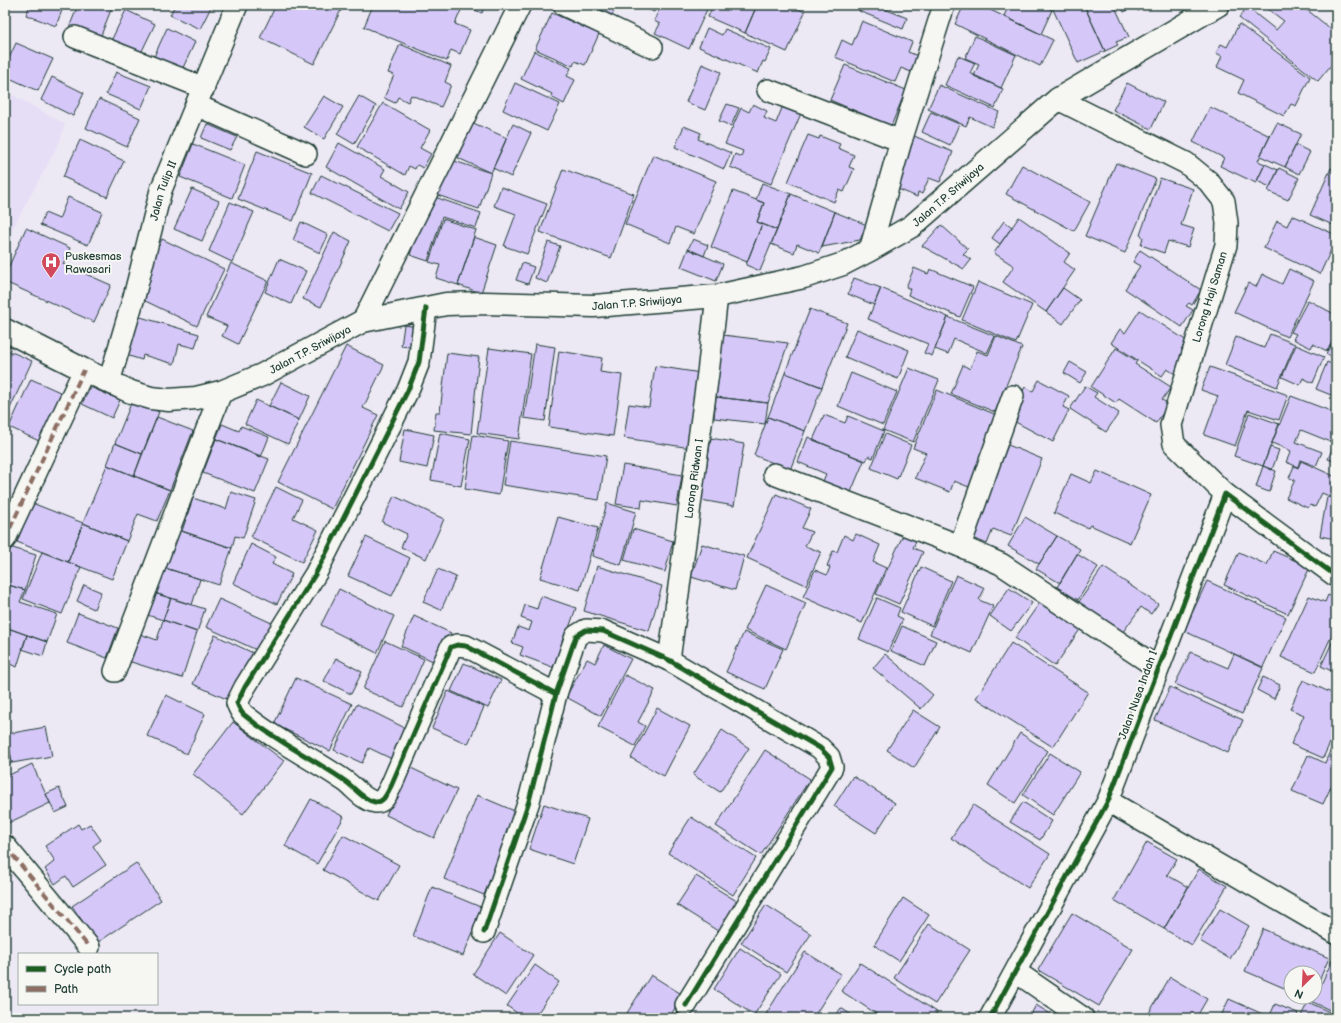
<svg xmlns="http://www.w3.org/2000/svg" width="1341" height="1023" font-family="'Balsamiq Sans',sans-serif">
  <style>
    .built { fill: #e5def6 }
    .building { fill: #d6c7f9; stroke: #1f3d34 }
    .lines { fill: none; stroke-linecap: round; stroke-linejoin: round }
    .minor-casing { stroke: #1f3d34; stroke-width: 24 }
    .secondary-casing { stroke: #1f3d34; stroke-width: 25 }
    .minor { stroke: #f6f6f2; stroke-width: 21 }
    .secondary { stroke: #f6f6f2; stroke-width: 22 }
    .quiet { stroke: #8d6e63; stroke-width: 4; stroke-dasharray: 8 4; stroke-linecap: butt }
    .cycleway-casing { stroke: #f6f6f2; stroke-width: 8 }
    .cycleway { stroke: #1b5e20; stroke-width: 5 }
    .labels { text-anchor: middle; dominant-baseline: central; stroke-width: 4; stroke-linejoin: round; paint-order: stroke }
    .street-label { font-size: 11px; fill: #1f3d34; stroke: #f6f6f2 }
    .poi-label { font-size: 11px; fill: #1f3d34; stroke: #f6f6f2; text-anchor: start }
  </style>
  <rect width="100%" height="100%" fill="#ece8f4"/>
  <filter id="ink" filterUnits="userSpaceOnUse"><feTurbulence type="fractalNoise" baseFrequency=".025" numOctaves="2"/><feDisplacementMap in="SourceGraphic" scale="8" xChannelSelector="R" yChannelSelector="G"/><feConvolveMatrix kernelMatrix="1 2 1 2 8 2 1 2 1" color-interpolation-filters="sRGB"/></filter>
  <g filter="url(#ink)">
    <path class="built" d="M5 91 65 124 59 143 5 242Z"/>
    <path class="building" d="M30 5H64L56 26 26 15Z
      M78 5H106L112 7 100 38 69 28Z
      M175 5H212L200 29 170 15Z
      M276 5H336L342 8 314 64 260 38Z
      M373 5H450L461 10 455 24 470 30 460 54 451 50 447 61 364 27Z
      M463 5H485L482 13Z
      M591 5H617L612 15Z
      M638 5H658L654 12Z
      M661 5H709L689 49 655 33 660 24 654 21Z
      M713 5H757L745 33 708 17Z
      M757 5H789L805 12 787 52 745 33Z
      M861 5H875L907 18 903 29 859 11Z
      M964 5H980L1053 40 1040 66 955 24Z
      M1009 5H1041L1052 10 1041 34 1004 16Z
      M1051 5H1084L1105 51 1078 63Z
      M1084 5H1114L1129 37 1116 42 1118 45 1105 51Z
      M1120 5H1149L1138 11 1136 6 1124 12Z
      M1273 5H1301L1336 33V59L1318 81 1239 18 1247 7 1276 30 1284 21 1269 10Z
      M1324 5H1336V14Z
      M126 10 155 24 139 57 110 43Z
      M552 13 599 34 585 65 575 61 573 66 535 49Z
      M862 21 912 42 908 52 918 56 911 72 901 68 895 82 835 57 842 40 852 45Z
      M1239 24 1310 77 1296 106 1291 104 1284 116 1238 93 1244 80 1217 67 1222 56 1216 53 1221 44 1227 47Z
      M167 28 195 42 180 74 152 61Z
      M707 28 722 35 725 29 771 49 765 62 763 61 758 73 699 47Z
      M975 36 1016 55 1001 88 974 76 979 64 965 58Z
      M16 43 53 59 38 91 5 76V67Z
      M400 44 451 66 445 82 451 85 441 107 411 95 408 102 398 97 395 103 384 98 394 75 388 73Z
      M534 51 571 68 567 76 575 80 564 104 551 97 552 94 521 79Z
      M958 56 975 63 970 73 1003 89 995 108 945 85Z
      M702 64 721 72 705 110 686 102Z
      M845 65 906 90 891 126 830 100Z
      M116 72 151 86 141 109 106 94Z
      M52 77 84 93 73 116 41 100Z
      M515 83 560 104 547 131 503 110Z
      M1127 83 1164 102 1151 129 1113 110Z
      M939 85 999 112 992 127 970 117 966 126 928 109Z
      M324 96 343 107 324 139 304 127Z
      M359 96 376 106 354 144 337 134Z
      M99 99 140 118 127 147 86 128Z
      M383 103 430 130 420 148 431 154 423 168 417 165 415 169 409 166 405 175 357 147Z
      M784 103 802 111 771 184 730 167 735 154 741 157 743 151 725 144 741 108 749 112 753 104 767 111 764 118 776 123Z
      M727 104 739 108 731 126 719 121Z
      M1210 107 1270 136 1258 161 1265 164 1256 183 1220 166 1224 158 1193 142Z
      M931 112 959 124 950 145 922 132Z
      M471 122 507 138 491 173 458 158 461 152 453 148Z
      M1277 123 1301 134 1285 167 1260 156Z
      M207 124 237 137 230 150 201 138Z
      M513 124 531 133 511 177 493 168Z
      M684 126 701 133 698 139 731 153 724 169 675 147Z
      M808 135 819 139 820 136 840 144 838 148 854 155 849 167 854 169 844 192 839 190 834 202 788 182Z
      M914 136 953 152 940 182 929 178 922 194 918 192 917 197 898 189 894 182Z
      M80 140 124 161 107 197 63 177Z
      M339 143 385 169 381 176 409 192 399 209 326 167Z
      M193 144 245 165 232 198 180 177Z
      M1296 145 1310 152 1299 174 1285 167Z
      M257 151 312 173 293 221 238 199Z
      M653 155 716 181 694 234 676 227 670 243 625 224Z
      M448 159 491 173 479 209 437 195Z
      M1116 163 1156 179 1125 253 1085 236Z
      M1265 164 1278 170 1270 187 1257 181Z
      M1022 165 1090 202 1074 231 1006 194Z
      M1279 168 1299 178 1288 200 1268 191Z
      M1331 168 1336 170V219L1333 225 1310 215Z
      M563 169 634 194 611 258 540 232Z
      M321 175 398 213 388 231 312 193Z
      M1160 178 1193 189 1181 225 1194 229 1188 247 1168 241 1164 253 1141 245 1143 237 1140 235Z
      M762 183 791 194 777 230 757 222 764 203 756 200Z
      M501 187 547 204 527 254 504 246 516 214 494 206Z
      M192 189 219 201 202 241 174 229Z
      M733 191 764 203 757 222 762 224 747 262 711 247Z
      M791 194 835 212 819 253 797 244 794 253 771 244Z
      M429 195 481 213 476 228 442 217 428 261 410 255Z
      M68 197 102 212 88 245 40 225 45 213 59 219Z
      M230 202 254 212 232 262 209 251Z
      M835 212 867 225 860 240 822 247Z
      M1292 215 1336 235V239L1320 274 1264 248 1277 221 1287 226Z
      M1019 217 1070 253 1064 262 1075 270 1046 312 1003 282 1014 266 994 253Z
      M443 219 476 230 458 285 436 278 440 265 429 262Z
      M1004 221 1012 227 1000 244 992 238Z
      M301 222 328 235 320 253 293 240Z
      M762 224 777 230 760 271 746 265Z
      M941 225 968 249 963 254 971 260 964 269 922 246Z
      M26 228 70 248 63 264 111 285 94 322 5 282V275Z
      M334 232 351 241 321 307 303 299Z
      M474 237 497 245 481 293 458 285Z
      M162 239 224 269 197 326 135 296Z
      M693 239 708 245 704 256 688 249Z
      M548 242 560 246 547 283 535 278Z
      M688 249 723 264 716 281 681 267Z
      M1140 250 1201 290 1192 305 1189 303 1186 306 1193 310 1182 327 1125 289 1140 266 1133 262Z
      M279 259 306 271 291 304 265 292Z
      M231 263 268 281 238 344 222 336 227 326 206 317Z
      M522 263 534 267 528 284 516 280Z
      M914 268 928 274 930 269 973 287 960 317 908 295 910 289 906 287Z
      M1289 269 1314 281 1287 337 1234 312 1248 283 1256 287 1262 274 1282 284Z
      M854 278 881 288 874 305 848 294Z
      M978 282 1032 305 1016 343 962 320Z
      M881 288 948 317 932 356 924 353 928 344 868 319Z
      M1063 288 1080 300 1063 324 1046 312Z
      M1308 300 1336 315V335L1327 351 1313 344 1311 348 1293 339 1296 334 1291 332Z
      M810 309 847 323 822 387 785 373Z
      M1140 310 1187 341 1181 349 1188 354 1175 374 1167 369 1162 376 1111 343 1120 329 1125 333Z
      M137 316 199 334 195 348 179 344 174 364 143 355 142 360 126 355Z
      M948 317 995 336 987 353 954 339 948 354 935 349Z
      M404 325 419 327 416 348 401 346Z
      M857 329 909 350 898 379 845 357Z
      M1270 334 1295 344 1277 387 1225 365 1236 337 1264 348Z
      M723 335 788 343 768 403 716 397Z
      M1336 335V360L1326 354Z
      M996 336 1022 347 995 412 951 394 963 365 970 369 977 351 988 355Z
      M535 344 555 347 545 421 524 418Z
      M1296 345 1324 357 1313 383 1303 378 1300 385 1282 377Z
      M346 346 384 365 363 408 378 415 332 509 278 482Z
      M489 348 531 354 519 439 477 433Z
      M1116 348 1137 361 1135 364 1171 387 1162 400 1169 404 1156 423 1119 399 1116 403 1091 387Z
      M5 349 32 361 5 419Z
      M559 351 602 358 600 372 622 375 613 436 549 427Z
      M447 353 479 357 471 434 434 430 436 412H440Z
      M1070 362 1087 372 1080 383 1064 373Z
      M1327 362 1336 366V397L1316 389Z
      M655 366 701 373 691 448 624 438 629 404 649 407Z
      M1210 367 1288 395 1279 420 1248 410 1235 446 1204 435 1218 396 1201 390Z
      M909 368 939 380 913 442 883 430Z
      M785 373 822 387 805 431 768 417Z
      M851 373 897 392 883 425 838 406Z
      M31 379 62 393 39 441 9 427Z
      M1039 380 1069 396 1063 407 1069 410 1053 442 1008 418 1025 387 1033 391Z
      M281 382 310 396 299 420 269 406Z
      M1085 386 1097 393 1094 397 1119 413 1106 432 1070 409Z
      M90 387 120 400 112 418 82 404Z
      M937 390 999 416 969 487 954 481 950 492 915 478 926 453 913 448Z
      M1291 396 1336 413V429L1331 442 1301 430 1296 442 1322 452 1316 466 1300 460 1298 467 1286 462 1291 451 1272 443Z
      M716 397 768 403 765 424 714 418Z
      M256 400 299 420 288 444 245 424Z
      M132 401 159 412 142 454 115 443Z
      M1249 413 1279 424 1263 466 1234 456Z
      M824 415 845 423 848 416 884 431 873 458 868 456 866 461 813 440Z
      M157 417 193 431 170 490 134 476Z
      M768 417 805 431 790 470 754 455Z
      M222 424 239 431 241 426 269 437 261 457 216 439Z
      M405 429 434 435 427 468 399 462Z
      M440 433 470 439 461 486 431 480Z
      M885 434 911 445 897 479 871 468Z
      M473 435 508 441 499 495 465 489Z
      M808 437 864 461 851 492 823 481 826 474 798 462Z
      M711 438 744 444 734 506 701 500Z
      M216 439 269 459 255 493 203 473Z
      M1336 439V462L1328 459Z
      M510 441 606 456 599 500 503 485Z
      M115 443 142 454 134 476 107 465Z
      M1008 445 1042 459 1011 536 993 529 987 544 971 537Z
      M1270 447 1279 450 1272 470 1263 466Z
      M1301 461 1336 477V485L1331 497 1322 493 1315 507 1310 505 1308 508 1286 498 1295 480 1289 478 1294 466 1298 468Z
      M107 465 170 490 157 521 138 514 127 541 83 523Z
      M623 465 682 475 677 506 642 500 641 508 616 504Z
      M1263 466 1276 471 1269 492 1256 487Z
      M1097 471 1151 495 1130 543 1090 525 1088 528 1054 513 1071 474 1091 483Z
      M276 487 302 500 293 518 318 530 302 562 251 537Z
      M1336 487V532L1335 539 1320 536 1327 497 1333 498Z
      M231 492 256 500 243 538 235 536 232 548 182 531 193 498 226 509Z
      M776 494 811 509 802 528 812 532 805 546 821 552 806 585 747 558Z
      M394 496 444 519 426 559 401 547 407 534 382 522Z
      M32 503 83 523 68 562 17 542Z
      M607 503 636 512 621 565 592 556Z
      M558 517 598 528 580 590 540 578Z
      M1025 517 1057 536 1039 564 1008 546Z
      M83 523 127 541 112 579 68 562Z
      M175 529 232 548 219 585 162 567Z
      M633 529 673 541 665 572 624 560Z
      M856 534 880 545 873 562 886 568 862 623 803 597 815 570 827 575 830 567 827 566 833 551 837 552 844 535 853 540Z
      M903 535 916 541 913 548 923 552 899 604 876 594Z
      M1057 536 1080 549 1060 583 1036 569Z
      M366 537 410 558 392 596 348 576Z
      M251 544 276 557 272 564 292 574 277 604 233 583Z
      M702 544 744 556 735 590 691 577Z
      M6 546 36 555 25 590 5 584Z
      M1273 551 1310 567 1288 614 1224 585 1239 552 1267 565Z
      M42 552 81 567 62 614 23 599Z
      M1077 554 1098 567 1078 600 1057 587Z
      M597 566 662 586 649 631 584 611Z
      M162 567 200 579 192 605 154 593Z
      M921 567 951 581 932 626 901 612Z
      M1103 567 1158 604 1151 614 1141 607 1120 636 1076 606Z
      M438 569 456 577 441 610 423 602Z
      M956 575 985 588 979 600 993 606 972 653 930 634Z
      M1207 581 1286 617 1263 667 1184 631Z
      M5 584 25 590 20 602 57 614 47 642 5 627Z
      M84 585 101 592 94 609 77 601Z
      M766 585 806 603 786 649 745 630Z
      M1009 588 1032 603 1011 631 990 616Z
      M339 589 394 616 377 653 321 625Z
      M148 591 171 598 163 620 141 613Z
      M1328 595 1336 599V626L1315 672 1281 657 1309 596 1325 602Z
      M541 596 576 608 555 668 520 655 523 647 512 643 518 627 529 631 532 622 521 618 525 605 537 609Z
      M171 598 205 609 197 632 163 620Z
      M877 598 900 608 897 616 903 619 888 652 859 639Z
      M1043 598 1083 625 1055 666 1015 638Z
      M219 599 274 624 261 652 206 627Z
      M78 613 118 628 107 658 67 643Z
      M414 616 451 633 437 663 401 646Z
      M163 620 197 632 182 678 128 661 137 633 157 640Z
      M902 626 936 641 925 666 891 651Z
      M5 627 27 635 17 667 5 662Z
      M744 632 783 649 765 689 726 672Z
      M1336 634V673L1321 666Z
      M27 635 47 642 43 656 22 649Z
      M215 635 253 653 231 701 193 684Z
      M385 641 424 659 403 707 363 689Z
      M1011 643 1088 692 1053 747 976 698Z
      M604 645 631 659 601 716 566 697 587 659 595 663Z
      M1191 652 1228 668 1234 654 1263 668 1242 714 1175 684Z
      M885 654 933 695 921 709 873 668Z
      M336 658 362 672 351 694 324 681Z
      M464 663 501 680 488 708 451 691Z
      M625 675 655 690 638 722 645 726 635 746 598 727Z
      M1263 677 1280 685 1274 699 1257 690Z
      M296 678 352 704 330 751 274 724Z
      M1303 680 1336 695V730L1323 758 1291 744 1304 715 1290 709Z
      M1170 687 1243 720 1228 753 1155 720Z
      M448 691 484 707 468 744 432 728Z
      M166 695 205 714 187 754 147 736Z
      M357 704 407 729 392 759 369 748 362 763 334 750Z
      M657 708 690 726 664 776 631 758Z
      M913 710 940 727 914 768 887 750Z
      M233 722 284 761 243 814 193 774Z
      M46 727 52 756 12 763 7 734Z
      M722 730 749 748 720 792 693 775Z
      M1020 733 1048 751 1015 803 988 785Z
      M5 734H7L12 763 5 764Z
      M1331 749 1336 751V776L1323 804 1292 791 1308 755 1325 763Z
      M765 750 810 779 761 855 716 826Z
      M1050 753 1080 772 1053 815 1023 795Z
      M32 764 50 803 6 824 5 777Z
      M409 767 457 790 434 838 386 815Z
      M853 776 895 803 876 833 834 806Z
      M59 788 68 807 55 813 46 794Z
      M477 795 517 812 484 895 444 879Z
      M311 799 344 817 317 864 285 846Z
      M1023 802 1052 821 1040 840 1010 822Z
      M544 804 588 819 573 864 529 849Z
      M973 805 1050 854 1028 888 951 838Z
      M691 817 756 858 733 895 668 853Z
      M78 824 81 829 90 824 101 840 93 846 106 865 73 887 66 876 55 884 45 869 55 861 45 846Z
      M343 835 399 865 379 901 323 870Z
      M1147 842 1177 859 1167 875 1188 887 1164 929 1114 900Z
      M136 863 161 900 97 943 72 906Z
      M1199 869 1227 886 1192 945 1164 929Z
      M696 876 740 903 721 933 677 905Z
      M432 887 483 908 463 956 413 936Z
      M903 898 929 915 899 961 874 945Z
      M766 905 811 934 786 972 741 943Z
      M1220 909 1249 926 1230 959 1200 941Z
      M1072 913 1133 949 1099 1006 1038 970Z
      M929 924 970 950 935 1004 894 978Z
      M1263 929 1329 958 1315 990V973H1291V991L1245 971Z
      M500 933 533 955 506 996 473 974Z
      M740 948 781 974 754 1015 714 989Z
      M805 952 841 974 813 1018H773L766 1014Z
      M1336 952V1013L1313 1002Z
      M860 963 937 1012 933 1018H883L841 991Z
      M535 965 559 982 534 1018H524L507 1006Z
      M651 975 683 995 669 1018H635L627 1013Z
      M1170 977 1207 999 1196 1018H1146Z
      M1229 999 1267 1016 1266 1018H1220Z
      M1308 1002 1336 1015V1018H1300Z
      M1275 1004 1298 1013 1296 1018H1269Z
      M1036 1005 1057 1018H1029Z
      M841 1008 856 1018H834Z"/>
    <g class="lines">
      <g class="minor-casing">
        <g id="minor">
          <path d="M564 5 652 47"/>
          <path d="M75 37 204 88"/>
          <path d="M768 90 901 141"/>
          <path d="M1058 99 1186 163 1208 181 1224 201 1227 223 1226 245 1171 425 1174 444 1225 494"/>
          <path d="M196 105 306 154"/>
          <path d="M870 250 901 141 944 5"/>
          <path d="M426 308 419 362 408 390 316 573 245 687 237 703C239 707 240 711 243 714 274 740 312 758 345 781 354 787 363 800 375 802 384 803 387 793 391 786L451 647 457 645 466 646 556 694"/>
          <path d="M363 321 520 5"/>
          <path id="s1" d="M109 382 134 297 161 190 237 5"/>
          <path d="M774 474 960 546 1001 564 1158 668"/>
          <path d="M5 539 84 370"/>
          <path d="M960 546 1013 396"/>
          <path id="s2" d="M669 660 708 373 717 296"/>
          <path d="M115 671 221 392"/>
          <path d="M1108 801 1336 933"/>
          <path d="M5 846 89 947"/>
          <path d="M484 932 529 801 556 694 576 636 586 630 603 631 669 660 820 748 829 757 832 767 686 1005"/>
          <path d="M1016 972 1083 1018"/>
          <path d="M990 1018 1108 801 1225 494 1336 576"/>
        </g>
      </g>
      <g class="secondary-casing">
        <g id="secondary">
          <path id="s3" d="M5 330 84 370 131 392 151 398 169 400 196 398 221 392 262 375 363 321 446 304 484 303 594 306 717 296 804 277 843 264 870 250 912 226 1058 99 1218 5"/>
        </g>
      </g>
      <use href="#minor" class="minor"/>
      <use href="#secondary" class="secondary"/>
      <path class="quiet" d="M5 539 84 370
        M5 846 89 947"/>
      <g class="cycleway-casing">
        <path id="cycleway" d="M426 308 419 362 408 390 316 573 245 687 237 703C239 707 240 711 243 714 274 740 312 758 345 781 354 787 363 800 375 802 384 803 387 793 391 786L451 647 457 645 466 646 556 694
          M484 932 529 801 556 694 576 636 586 630 603 631 669 660 820 748 829 757 832 767 686 1005
          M990 1018 1108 801 1225 494 1336 576"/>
      </g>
      <use href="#cycleway" class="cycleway"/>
    </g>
  </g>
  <defs>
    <g id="hospital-pin" transform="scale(1)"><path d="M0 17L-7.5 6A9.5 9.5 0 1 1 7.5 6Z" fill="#d1495b" stroke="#f6f6f2"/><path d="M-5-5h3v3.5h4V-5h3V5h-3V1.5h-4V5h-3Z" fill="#fff"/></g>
  </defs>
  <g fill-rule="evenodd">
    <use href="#hospital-pin" x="51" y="262"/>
  </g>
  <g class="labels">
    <g class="street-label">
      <text stroke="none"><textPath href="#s1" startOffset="199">Jalan Tulip II</textPath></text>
      <text stroke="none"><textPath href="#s3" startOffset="1004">Jalan T.P. Sriwijaya</textPath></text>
      <text transform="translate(1210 297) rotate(-73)">Lorong Haji Saman</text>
      <text stroke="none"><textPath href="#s3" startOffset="667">Jalan T.P. Sriwijaya</textPath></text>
      <text stroke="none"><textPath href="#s3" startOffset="331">Jalan T.P. Sriwijaya</textPath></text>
      <text stroke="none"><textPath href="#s2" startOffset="183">Lorong Ridwan I</textPath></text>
      <text transform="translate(1138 695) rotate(-70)">Jalan Nusa Indah I</text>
    </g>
    <g class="poi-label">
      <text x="65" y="256">Puskesmas<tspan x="65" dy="13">Rawasari</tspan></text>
    </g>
  </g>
  <rect width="1341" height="1023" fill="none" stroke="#f6f6f2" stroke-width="20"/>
  <rect x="10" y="10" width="1321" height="1003" fill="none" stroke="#1f3d34" stroke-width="1.5" filter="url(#ink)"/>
  <rect x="18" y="953" width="140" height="52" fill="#f6f6f2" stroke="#a0aca6"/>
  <rect x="26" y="966" width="20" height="6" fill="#1b5e20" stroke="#a0aca6"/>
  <text x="54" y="973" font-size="12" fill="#1f3d34">Cycle path</text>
  <rect x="26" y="986" width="20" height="6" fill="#8d6e63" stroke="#a0aca6"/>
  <text x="54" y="993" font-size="12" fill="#1f3d34">Path</text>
  <g transform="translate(1303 985) rotate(204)"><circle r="19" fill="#f6f6f2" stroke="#a0aca6"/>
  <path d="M0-3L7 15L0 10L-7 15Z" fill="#d1495b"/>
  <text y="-6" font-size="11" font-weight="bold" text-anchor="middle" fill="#1f3d34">N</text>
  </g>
</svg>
